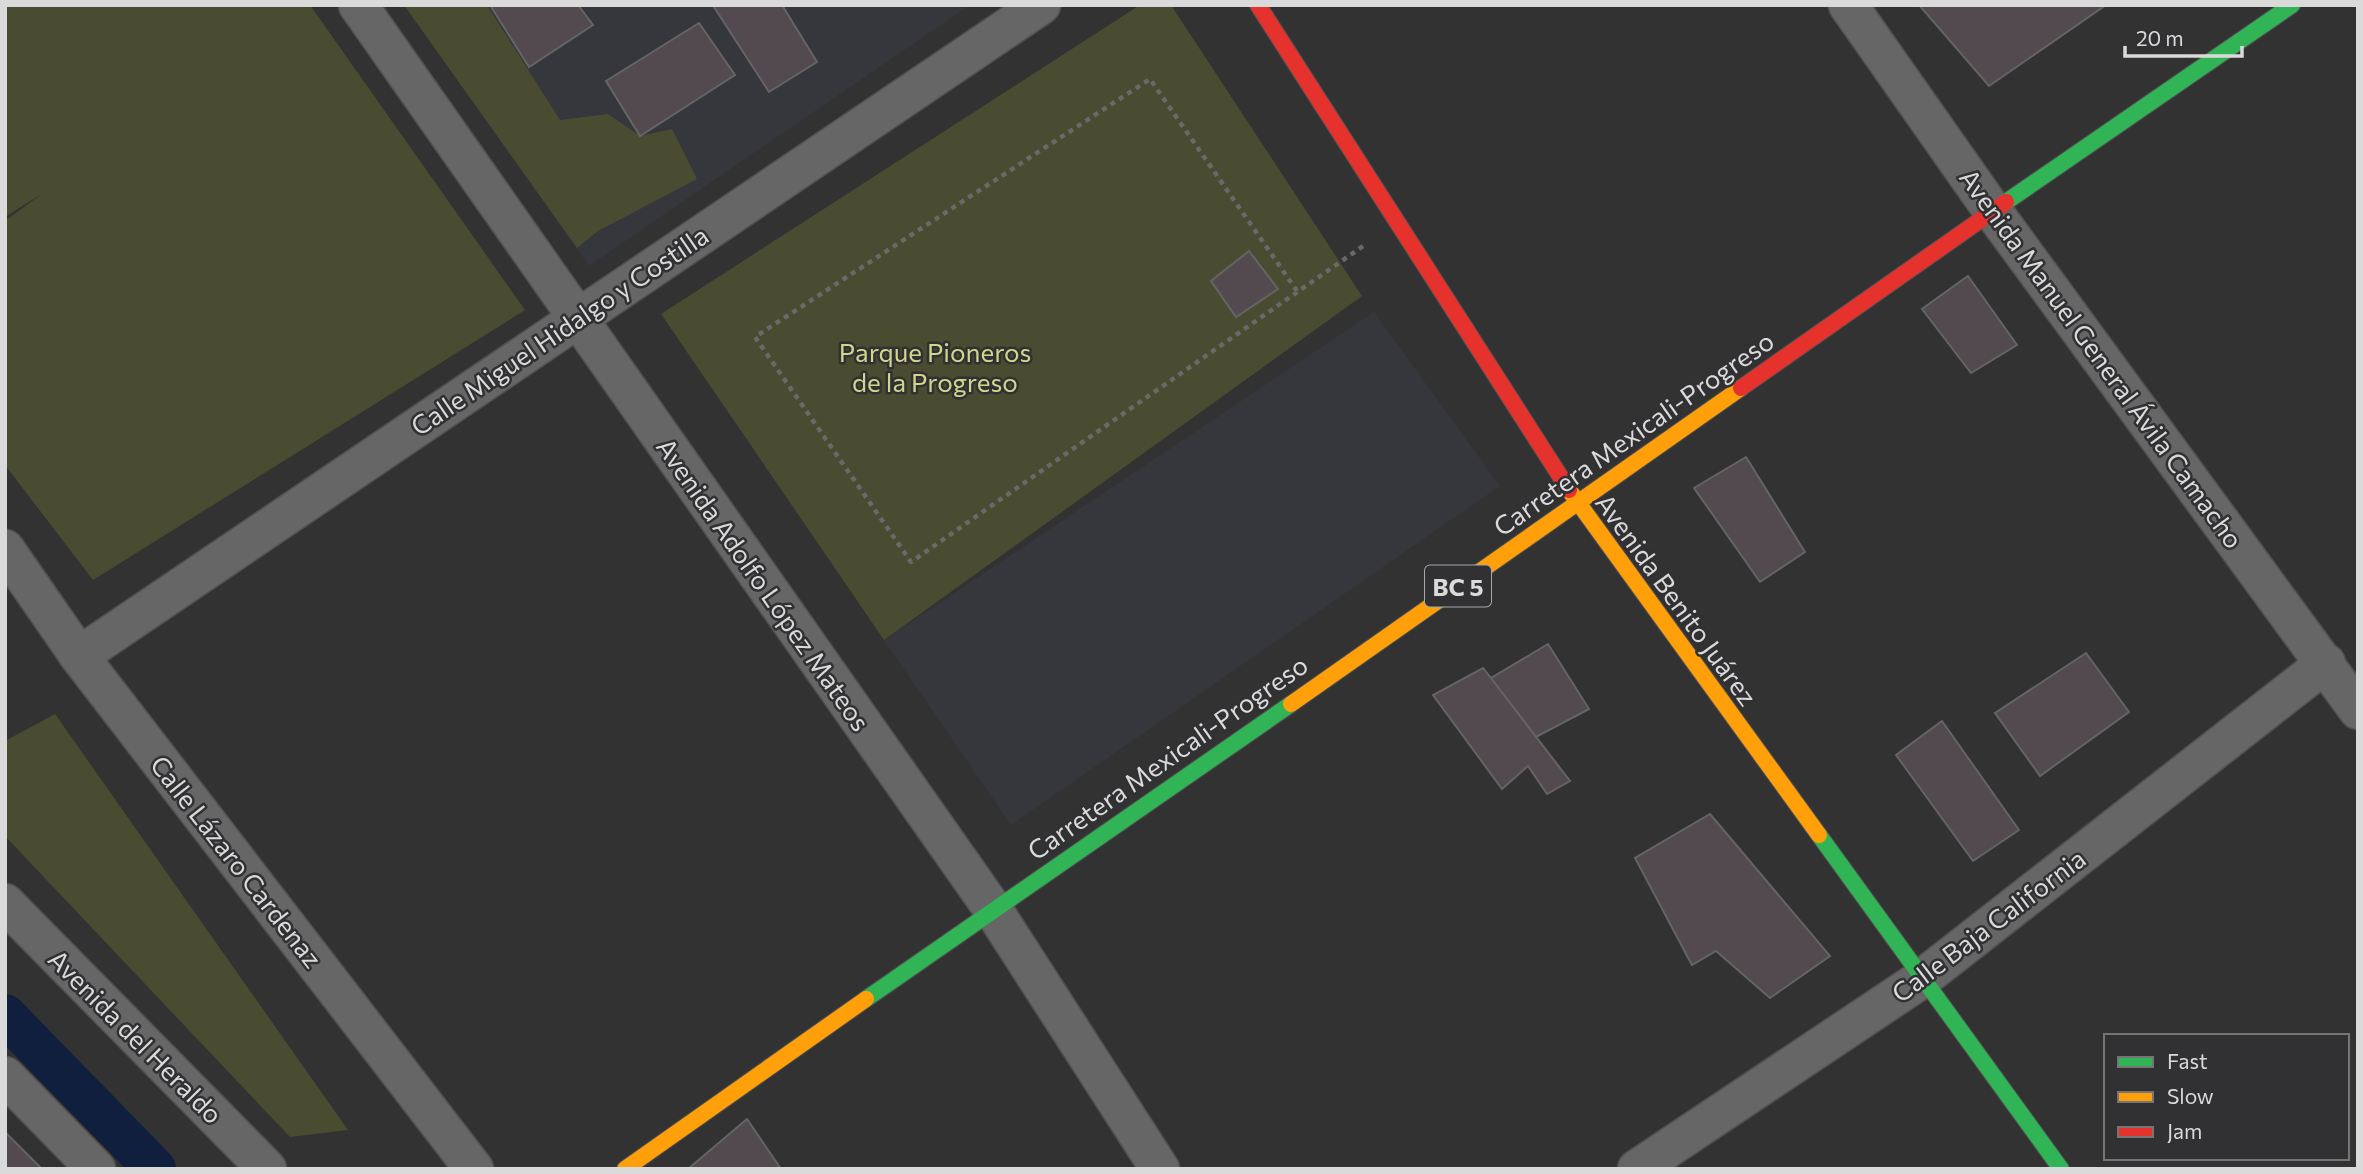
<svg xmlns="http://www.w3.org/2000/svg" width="2363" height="1174" font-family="Commissioner,sans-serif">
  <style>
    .built { fill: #36363d }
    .green { fill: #4a4c31 }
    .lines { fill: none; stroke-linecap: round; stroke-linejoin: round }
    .canal { stroke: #111f3e; stroke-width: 42 }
    .building { fill: #524a4e; stroke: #656465; stroke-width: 2 }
    .street-casing { stroke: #505051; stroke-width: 41 }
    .fast-casing { stroke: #505051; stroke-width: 18 }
    .slow-casing { stroke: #505051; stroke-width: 18 }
    .jam-casing { stroke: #505051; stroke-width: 18 }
    .path { stroke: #696969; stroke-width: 4.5; stroke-dasharray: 5 5; stroke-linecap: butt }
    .street { stroke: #666667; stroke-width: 38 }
    .fast { stroke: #30b455; stroke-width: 16 }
    .slow { stroke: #ff9f0a; stroke-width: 16 }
    .jam { stroke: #e5322d; stroke-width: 16 }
    .labels { text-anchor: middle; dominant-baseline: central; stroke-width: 5; stroke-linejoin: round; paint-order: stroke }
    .shield { fill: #313133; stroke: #a7a7a9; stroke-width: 2 }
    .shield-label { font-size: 24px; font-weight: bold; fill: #dadadb }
    .street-label { font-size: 26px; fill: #dadadb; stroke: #313133 }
    .park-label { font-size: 26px; fill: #d1d68b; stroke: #313133 }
  </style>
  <rect width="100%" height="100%" fill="#323232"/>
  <path class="built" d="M404 5H970L589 266Z
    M1374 312 1500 486 1011 825 884 640Z"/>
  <path class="green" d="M5 5H310L525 310 93 580 5 465V221L43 193 5 217Z
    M404 5H487L560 120 608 114 640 136 672 129 697 179 598 231 577 248Z
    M1140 5H1171L1362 296 884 640 661 314Z
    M55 714 348 1130 290 1137 5 836V741Z"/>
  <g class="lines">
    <path class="canal" d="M5 1015 155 1169"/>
  </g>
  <path class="building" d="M490 5H578L593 25 529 67Z
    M717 5H782L817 62 769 92 714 7Z
    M1919 5H2106L1989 86Z
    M699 23 735 75 640 136 606 81Z
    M1249 251 1278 289 1236 317 1211 281Z
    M1968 276 2017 345 1971 373 1922 309Z
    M1746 457 1805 552 1760 582 1694 488Z
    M1548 644 1589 709 1536 737 1491 678Z
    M2086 653 2129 712 2040 776 1995 713Z
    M1483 668 1491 678 1570 781 1547 794 1528 766 1502 789 1433 695Z
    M1942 721 2019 830 1973 861 1896 755Z
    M1710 814 1830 956 1770 998 1716 951 1692 965 1635 858Z
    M747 1119 781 1169H688Z
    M5 1132 42 1169H5Z"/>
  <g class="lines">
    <g class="street-casing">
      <path id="street" d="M358 5 992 908 1160 1169
        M1848 5 1992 210 2358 710
        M5 549 79 656 474 1169
        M79 656 1041 5
        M5 903 267 1169
        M5 1076 96 1169
        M1637 1169 1923 978 2326 663"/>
    </g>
    <g class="fast-casing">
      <path id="fast" d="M2006 202 2292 5
        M1819 835 2061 1169
        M866 999 1291 704"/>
    </g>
    <g class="slow-casing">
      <path id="slow" d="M1569 490 1819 835
        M1291 704 1741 388
        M625 1169 866 999"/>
    </g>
    <g class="jam-casing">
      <path id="jam" d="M1258 5 1569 490
        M1741 388 2006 202"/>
    </g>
    <path class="path" d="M1297 291 1150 79 755 337 911 562 1366 244"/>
    <use href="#street" class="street"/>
    <use href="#fast" class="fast"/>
    <use href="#slow" class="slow"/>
    <use href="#jam" class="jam"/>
  </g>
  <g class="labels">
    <rect class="shield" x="1425" y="565.5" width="66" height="41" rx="5"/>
    <g class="shield-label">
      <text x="1458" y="586">BC 5</text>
    </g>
    <g class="street-label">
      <text transform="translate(559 330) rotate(-34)">Calle Miguel Hidalgo y Costilla</text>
      <text transform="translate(2102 358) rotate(54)">Avenida Manuel General Ávila Camacho</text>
      <text transform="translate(1633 433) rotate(-35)">Carretera Mexicali-Progreso</text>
      <text transform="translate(764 584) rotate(55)">Avenida Adolfo López Mateos</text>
      <text transform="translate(1677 599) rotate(54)">Avenida Benito Juárez</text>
      <text transform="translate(1167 757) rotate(-35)">Carretera Mexicali-Progreso</text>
      <text transform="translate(237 861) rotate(52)">Calle Lázaro Cardenaz</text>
      <text transform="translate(1988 925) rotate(-37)">Calle Baja California</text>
      <text transform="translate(136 1036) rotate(45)">Avenida del Heraldo</text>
    </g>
    <g class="park-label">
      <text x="935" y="351">Parque Pioneros<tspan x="935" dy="30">de la Progreso</tspan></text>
    </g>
  </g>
  <rect width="2363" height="1174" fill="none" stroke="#dadadb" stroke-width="14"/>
  <rect x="2104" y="1034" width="245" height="126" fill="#313133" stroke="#757576" stroke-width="2"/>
  <rect x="2118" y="1057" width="35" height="10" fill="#30b455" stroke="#757576" stroke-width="2"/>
  <text x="2167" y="1069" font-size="21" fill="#dadadb">Fast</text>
  <rect x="2118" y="1092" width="35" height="10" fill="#ff9f0a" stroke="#757576" stroke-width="2"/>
  <text x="2167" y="1104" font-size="21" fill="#dadadb">Slow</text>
  <rect x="2118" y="1127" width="35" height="10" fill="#e5322d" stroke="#757576" stroke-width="2"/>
  <text x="2167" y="1139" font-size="21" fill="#dadadb">Jam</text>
  <path d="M2125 46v10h117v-10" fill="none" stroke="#dadadb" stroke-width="3.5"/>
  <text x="2136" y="46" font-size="21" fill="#dadadb" stroke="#313133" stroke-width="5" paint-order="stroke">20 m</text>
</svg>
